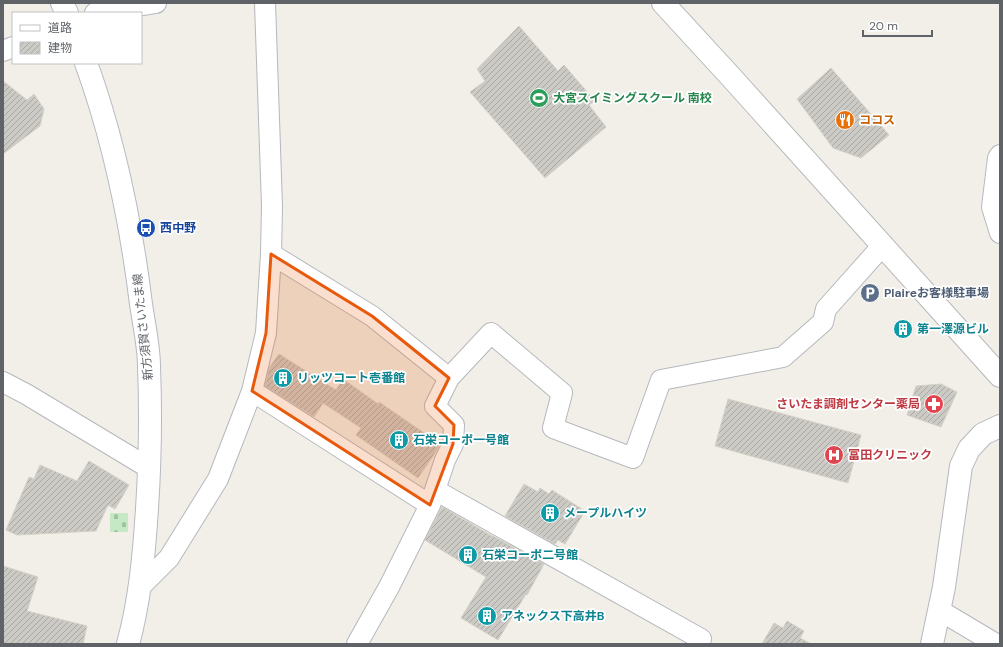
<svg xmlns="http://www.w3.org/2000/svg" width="1003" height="647" font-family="'DM Sans','Noto Sans JP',sans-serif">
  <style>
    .cemetery { fill: url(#cemetery-stones) }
    .building { fill: url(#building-hatch); stroke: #d6d1c6 }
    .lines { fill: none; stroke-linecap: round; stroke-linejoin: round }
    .minor-casing { stroke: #b5b8bc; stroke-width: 22 }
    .tertiary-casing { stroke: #b5b8bc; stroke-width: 24 }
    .secondary-casing { stroke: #b6babf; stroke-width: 24 }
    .minor { stroke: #fff; stroke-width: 20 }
    .tertiary { stroke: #fff; stroke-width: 22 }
    .secondary { stroke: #fff; stroke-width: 22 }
    .marked { fill: #e8590c; fill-opacity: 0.2; stroke: #e8590c; stroke-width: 3; stroke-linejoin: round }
    .labels { text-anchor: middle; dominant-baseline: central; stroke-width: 3.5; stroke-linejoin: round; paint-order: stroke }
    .leisure-label { font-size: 12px; font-weight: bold; fill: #27864d; stroke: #fff; text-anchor: start }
    .food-label { font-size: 12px; font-weight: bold; fill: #c56008; stroke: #fff; text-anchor: start }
    .transit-label { font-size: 12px; font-weight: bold; fill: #164399; stroke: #fff; text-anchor: start }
    .service-label { font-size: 12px; font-weight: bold; fill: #4e5e75; stroke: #fff; text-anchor: start }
    .street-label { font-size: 12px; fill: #5f6368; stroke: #fff }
    .culture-label { font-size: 12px; font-weight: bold; fill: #0d838f; stroke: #fff; text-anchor: start }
    .health-label { font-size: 12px; font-weight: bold; fill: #be3a42; stroke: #fff; text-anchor: end }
  </style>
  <defs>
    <pattern id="cemetery-stones" width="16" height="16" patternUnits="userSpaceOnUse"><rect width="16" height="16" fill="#c5e8c5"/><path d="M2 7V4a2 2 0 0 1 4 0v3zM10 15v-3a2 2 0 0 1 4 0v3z" fill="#a3c0a4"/></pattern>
    <pattern id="building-hatch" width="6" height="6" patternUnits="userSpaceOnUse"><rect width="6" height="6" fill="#cccac5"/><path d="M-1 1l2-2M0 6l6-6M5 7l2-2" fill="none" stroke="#a9a8a4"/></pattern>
  </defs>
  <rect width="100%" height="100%" fill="#f1efe8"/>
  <path class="cemetery" d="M110 513H128V532H110Z"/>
  <path class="building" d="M519 26 558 71 564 65 595 101 589 105 606 127 545 178 470 92 485 81 477 69Z
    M831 68 889 135 861 158 833 148 797 99Z
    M3 81 27 100 34 94 44 109 40 126 3 154Z
    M279 354 336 390 343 379 378 404 379 402 440 444 435 453 418 478 356 435 361 428 323 403 314 417 265 386 269 368Z
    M941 384 957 392 941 427 907 415 916 386Z
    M728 399 861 435 848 483 715 446Z
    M89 461 129 485 115 509 108 505 96 531 17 535 6 530 29 477 34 479 40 465 77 481Z
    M524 484 538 492 540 488 549 494 552 490 585 511 565 544 558 540 555 544 505 516Z
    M442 507 492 536H493L544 564 527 595 526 594 498 640 461 618 486 577 425 540Z
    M3 566 38 577 27 611 87 626 83 644H3Z
    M787 621 804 631 800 638 811 644H762L774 623 783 628Z"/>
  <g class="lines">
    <g class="minor-casing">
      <path id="minor" d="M95 13 156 3
        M3 51 13 47
        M1000 155 998 158 992 207 1000 233
        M271 254 372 316 449 378
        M3 382 26 394 149 468
        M252 391 430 505
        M435 490 445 460 453 444 454 425 435 406 449 378 491 333 562 393 553 428 633 458 661 380 783 357 823 322 826 309 883 245
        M140 587 169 558 218 479 252 391 266 333 271 254 272 206 265 3
        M939 610 996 644
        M357 644 389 587 430 505 435 490 701 639 699 644"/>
    </g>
    <g class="tertiary-casing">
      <path id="tertiary" d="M663 3 731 77 1000 376
        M932 644 944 587 961 466 969 449 983 434 1000 426"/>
    </g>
    <g class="secondary-casing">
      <path id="secondary" d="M62 3 67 13
        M86 63C114 140 131 223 141 304 144 325 149 346 149 367 151 415 150 462 147 509 144 555 140 600 128 644"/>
    </g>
    <use href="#minor" class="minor"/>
    <use href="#tertiary" class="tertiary"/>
    <use href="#secondary" class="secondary"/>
  </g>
  <path class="marked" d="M271 254 372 316 449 378 435 406 454 425 453 444 430 505 252 391 266 333Z"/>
  <defs>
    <g id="stadium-disc" transform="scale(1)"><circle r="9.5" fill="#2e9e5b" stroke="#fff"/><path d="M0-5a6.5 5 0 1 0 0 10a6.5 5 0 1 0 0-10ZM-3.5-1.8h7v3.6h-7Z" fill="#fff"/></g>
    <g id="restaurant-disc" transform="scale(1)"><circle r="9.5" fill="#e8710a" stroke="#fff"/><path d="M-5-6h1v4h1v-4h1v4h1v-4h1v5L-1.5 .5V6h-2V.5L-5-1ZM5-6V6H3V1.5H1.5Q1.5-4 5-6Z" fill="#fff"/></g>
    <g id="bus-disc" transform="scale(1)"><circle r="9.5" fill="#1a4fb4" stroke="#fff"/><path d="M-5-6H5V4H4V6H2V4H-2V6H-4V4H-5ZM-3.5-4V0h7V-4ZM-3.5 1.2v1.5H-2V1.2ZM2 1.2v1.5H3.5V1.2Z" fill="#fff"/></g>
    <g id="parking-disc" transform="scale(1)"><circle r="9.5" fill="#5c6f8a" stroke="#fff"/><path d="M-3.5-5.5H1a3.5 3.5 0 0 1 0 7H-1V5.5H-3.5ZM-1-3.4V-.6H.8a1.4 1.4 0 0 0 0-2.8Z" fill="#fff"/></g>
    <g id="building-disc" transform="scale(1)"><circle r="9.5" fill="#0f9aa8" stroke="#fff"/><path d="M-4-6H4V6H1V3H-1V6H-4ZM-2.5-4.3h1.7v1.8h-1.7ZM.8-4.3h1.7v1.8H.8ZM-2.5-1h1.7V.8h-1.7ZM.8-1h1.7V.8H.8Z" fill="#fff"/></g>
    <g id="pharmacy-disc" transform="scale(1)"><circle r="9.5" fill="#e0444e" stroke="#fff"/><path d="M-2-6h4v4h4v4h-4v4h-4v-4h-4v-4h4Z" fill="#fff"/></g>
    <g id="hospital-disc" transform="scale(1)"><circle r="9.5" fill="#e0444e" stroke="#fff"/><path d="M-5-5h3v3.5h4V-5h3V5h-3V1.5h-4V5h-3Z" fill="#fff"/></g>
  </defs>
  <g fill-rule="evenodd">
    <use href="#stadium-disc" x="539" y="98"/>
    <use href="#restaurant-disc" x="845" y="120"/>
    <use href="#bus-disc" x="146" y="228"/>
    <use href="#parking-disc" x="870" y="293"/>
    <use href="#building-disc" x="903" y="329"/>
    <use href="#building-disc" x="283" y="378"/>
    <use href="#pharmacy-disc" x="934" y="404"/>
    <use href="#building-disc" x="399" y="440"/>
    <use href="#hospital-disc" x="834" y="455"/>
    <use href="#building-disc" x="550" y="513"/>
    <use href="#building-disc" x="468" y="555"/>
    <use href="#building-disc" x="487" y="616"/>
  </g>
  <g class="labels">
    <g class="leisure-label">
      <text x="553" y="98">大宮スイミングスクール 南校</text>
    </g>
    <g class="food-label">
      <text x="859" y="120">ココス</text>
    </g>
    <g class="transit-label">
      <text x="160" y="228">西中野</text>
    </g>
    <g class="service-label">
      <text x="884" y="293">Plaireお客様駐車場</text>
    </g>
    <g class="street-label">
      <text transform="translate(143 327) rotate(-96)">新方須賀さいたま線</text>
    </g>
    <g class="culture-label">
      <text x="917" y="329">第一澤源ビル</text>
      <text x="297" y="378">リッツコート壱番館</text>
      <text x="413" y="440">石栄コーポ一号館</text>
      <text x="564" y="513">メープルハイツ</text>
      <text x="482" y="555">石栄コーポ二号館</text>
      <text x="501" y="616">アネックス下高井B</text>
    </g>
    <g class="health-label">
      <text x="920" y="404">さいたま調剤センター薬局</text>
      <text x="848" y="455" text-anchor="start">冨田クリニック</text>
    </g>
  </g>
  <rect width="1003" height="647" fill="none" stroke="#5f6368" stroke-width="8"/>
  <rect x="12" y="12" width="130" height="52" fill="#ffffff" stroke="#bfc1c3"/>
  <rect x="20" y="25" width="20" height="6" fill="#ffffff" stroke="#bfc1c3"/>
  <text x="48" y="32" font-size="12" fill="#5f6368">道路</text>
  <rect x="20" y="42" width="20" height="12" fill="url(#building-hatch)" stroke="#bfc1c3"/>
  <text x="48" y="52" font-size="12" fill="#5f6368">建物</text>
  <path d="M863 30v6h69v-6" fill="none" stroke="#5f6368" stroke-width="2"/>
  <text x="869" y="30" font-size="12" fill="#5f6368" stroke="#ffffff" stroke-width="3" paint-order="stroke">20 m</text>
</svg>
